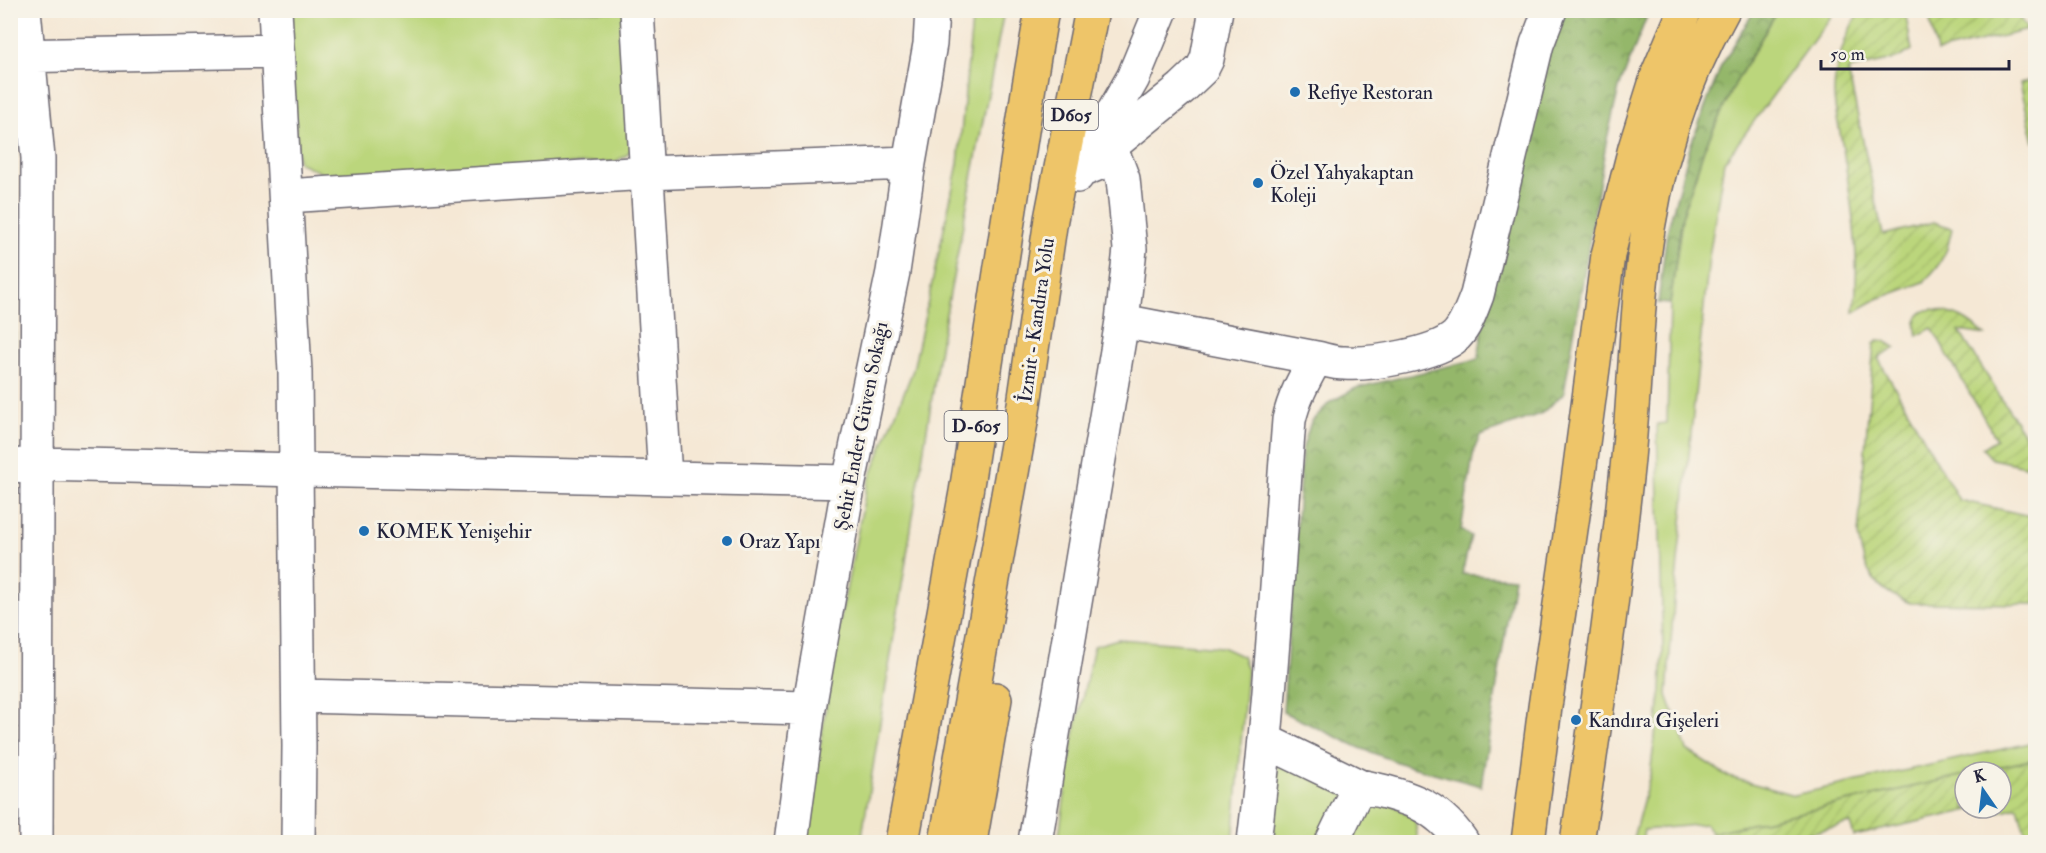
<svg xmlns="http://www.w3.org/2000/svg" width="2046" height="853" font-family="'IM FELL Double Pica',serif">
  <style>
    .grass { fill: #bbd67b; stroke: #6e7c5b; stroke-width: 1.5 }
    .forest { fill: url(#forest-crowns); stroke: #5b6c53; stroke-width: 1.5 }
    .garden { fill: url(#garden-furrows); stroke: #6e7c5b; stroke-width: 1.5 }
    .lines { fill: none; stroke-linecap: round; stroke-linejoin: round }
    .minor-casing { stroke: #6c6771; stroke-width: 36 }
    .highway-casing { stroke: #6c6771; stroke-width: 36 }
    .minor { stroke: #fff; stroke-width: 33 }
    .highway { stroke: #eec569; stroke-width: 33 }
    .poi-dot { fill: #1f6fb2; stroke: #f7f3e8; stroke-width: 2 }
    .labels { text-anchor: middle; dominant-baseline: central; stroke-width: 6; stroke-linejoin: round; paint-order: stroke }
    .shield { fill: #f7f3e8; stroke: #62616f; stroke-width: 1.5 }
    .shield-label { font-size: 18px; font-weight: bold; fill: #22223b }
    .poi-label { font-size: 20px; fill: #22223b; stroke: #f7f3e8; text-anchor: start }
    .street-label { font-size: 20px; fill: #22223b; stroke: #f7f3e8 }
  </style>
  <defs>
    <pattern id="forest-crowns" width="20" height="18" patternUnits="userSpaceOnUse" patternTransform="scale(1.5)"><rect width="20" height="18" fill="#94b76b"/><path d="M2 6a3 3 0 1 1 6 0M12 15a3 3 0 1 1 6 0" fill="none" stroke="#789459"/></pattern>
    <pattern id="garden-furrows" width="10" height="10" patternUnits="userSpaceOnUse" patternTransform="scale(1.5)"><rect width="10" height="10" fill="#bbd67b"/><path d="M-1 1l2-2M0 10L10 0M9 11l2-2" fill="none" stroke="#a0b76b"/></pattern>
  </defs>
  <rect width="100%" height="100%" fill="#f7f3e8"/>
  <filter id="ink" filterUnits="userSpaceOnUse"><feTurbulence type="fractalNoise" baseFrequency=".0167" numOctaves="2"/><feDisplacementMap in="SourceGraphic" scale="12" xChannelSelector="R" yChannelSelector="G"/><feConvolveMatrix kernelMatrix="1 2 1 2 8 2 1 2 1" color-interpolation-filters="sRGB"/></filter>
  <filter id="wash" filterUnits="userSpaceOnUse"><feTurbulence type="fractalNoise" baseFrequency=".008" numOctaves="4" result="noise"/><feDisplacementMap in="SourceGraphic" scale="24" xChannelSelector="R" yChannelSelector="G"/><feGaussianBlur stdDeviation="1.35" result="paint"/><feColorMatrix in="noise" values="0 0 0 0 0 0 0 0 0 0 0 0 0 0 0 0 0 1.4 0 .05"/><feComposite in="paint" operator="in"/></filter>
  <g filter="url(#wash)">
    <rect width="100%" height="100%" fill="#f5e8d5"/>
    <path class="grass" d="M288 11H627L633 147 627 155 615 162 330 177 298 162Z
      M973 11H1004L942 335 861 842H805L838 631 867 485 913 370 958 164Z
      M1777 11H1835L1724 162 1709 257 1674 601 1667 695 1687 750 1729 777 1794 795 2035 742V759L1977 772H1965V775L1711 833 1706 824 1644 830 1642 842H1632L1650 775 1661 690 1663 650 1657 424 1667 423 1670 304 1682 217 1704 149 1736 82Z
      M11 204H16L15 446 11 447Z
      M1118 639 1222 647 1242 656 1247 670 1233 842H1058L1073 739 1094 646Z
      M1278 759 1350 789 1324 842H1273Z
      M1386 800 1415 819 1418 842H1349L1373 805Z"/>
    <path class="forest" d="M1557 11H1649L1619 88 1606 143 1564 393 1542 413 1480 436 1474 450 1461 530 1471 536 1462 574 1514 578 1481 786 1405 765 1360 748 1283 712 1302 450 1311 422 1330 402 1356 388 1478 359 1487 300Z
      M1754 11H1777L1736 82 1704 149 1682 217 1670 304 1658 303 1667 232 1691 144 1721 66Z"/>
    <path class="garden" d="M1860 11H1905L1912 50 1896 59 1848 70 1883 235 1934 222 1952 228 1947 249 1938 266 1924 282 1877 299 1854 312C1861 257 1851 202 1843 148 1840 130 1834 111 1834 93 1834 67 1846 32 1860 11Z
      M1928 11H2015L2028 30 1937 52Z
      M2035 79 2036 142H2034L2020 83Z
      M1932 309C1956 313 1968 319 1985 335L1959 331 2035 452V468L1992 459 1982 448 1996 439 1932 328 1917 336C1913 322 1917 311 1932 309Z
      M1878 340 1885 341 1896 348 1878 358 1959 500 2035 517V604L1910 603C1874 589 1864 573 1858 535L1874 343Z
      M2035 759V796L2034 797 2036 806 2035 842H2028L2018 807 1993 813 1991 808H2001V772H1977Z
      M1965 775V808H1979L1854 836 1850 823 1806 834 1808 842H1710L1711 833Z"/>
  </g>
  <g filter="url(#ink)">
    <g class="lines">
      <g class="minor-casing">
        <path id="minor" d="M24 10 38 158 36 842
          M275 10 295 372 299 746 298 842
          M637 10 665 478
          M10 56 277 51
          M1095 159 1182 88 1202 69 1207 59 1216 10
          M1077 176 1133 78 1161 10
          M286 196 647 173 909 163
          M1122 321 1316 358
          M10 466 37 464 849 482
          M299 696 809 708
          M1266 741 1359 786
          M791 842 809 708 849 482 893 272 909 163 930 44 932 10
          M1035 842 1122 321 1130 249 1123 179 1117 163 1107 160 1080 171
          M1254 842C1271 702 1278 561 1289 420 1294 397 1305 378 1316 358 1326 360 1334 363 1344 363 1370 365 1437 354 1456 336 1466 326 1472 308 1477 295L1537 44 1550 10
          M1332 842 1359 786C1403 795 1436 803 1462 842"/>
      </g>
      <g class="highway-casing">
        <path id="highway" d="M902 842 966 492 1029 86 1042 10
          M946 842 1023 411 1051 219 1092 10
          M970 842 995 699
          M1528 842 1545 707 1578 481 1608 255 1635 148 1659 71 1685 10
          M1577 842C1596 721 1613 600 1626 478 1634 407 1635 335 1643 265 1653 177 1679 88 1723 10"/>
      </g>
      <use href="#minor" class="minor"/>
      <use href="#highway" class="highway"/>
    </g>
  </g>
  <g class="poi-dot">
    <circle cx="1295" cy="92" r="6"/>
    <circle cx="1258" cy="183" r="6"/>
    <circle cx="364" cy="531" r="6"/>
    <circle cx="727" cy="541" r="6"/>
    <circle cx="1576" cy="720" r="6"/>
  </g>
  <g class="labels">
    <g class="shield">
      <rect x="1044" y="100" width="54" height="30" rx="4.5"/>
      <rect x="944.5" y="411" width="63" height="30" rx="4.5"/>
    </g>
    <g class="shield-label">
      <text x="1071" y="115">D605</text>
      <text x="976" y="426">D-605</text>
    </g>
    <g class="poi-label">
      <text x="1307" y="92">Refiye Restoran</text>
      <text x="1270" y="172">Özel Yahyakaptan<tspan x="1270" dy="23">Koleji</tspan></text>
      <text x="376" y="531">KOMEK Yenişehir</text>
      <text x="739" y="541">Oraz Yapı</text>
      <text x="1588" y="720">Kandıra Gişeleri</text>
    </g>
    <g class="street-label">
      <text transform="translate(1036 320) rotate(-82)">İzmit - Kandıra Yolu</text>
      <text transform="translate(861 426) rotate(-79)">Şehit Ender Güven Sokağı</text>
    </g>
  </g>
  <rect width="2046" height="853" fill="none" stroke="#f7f3e8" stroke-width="36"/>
  <g transform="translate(1983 790) rotate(346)"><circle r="28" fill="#f7f3e8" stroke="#a29fa3" stroke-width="1.5"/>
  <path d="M0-4.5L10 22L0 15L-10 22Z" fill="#1f6fb2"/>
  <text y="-9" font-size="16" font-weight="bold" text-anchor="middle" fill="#22223b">K</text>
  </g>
  <path d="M1821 60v9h188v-9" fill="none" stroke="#22223b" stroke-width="3"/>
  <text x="1830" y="60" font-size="18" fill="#22223b" stroke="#f7f3e8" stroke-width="4.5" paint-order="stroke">50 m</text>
</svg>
